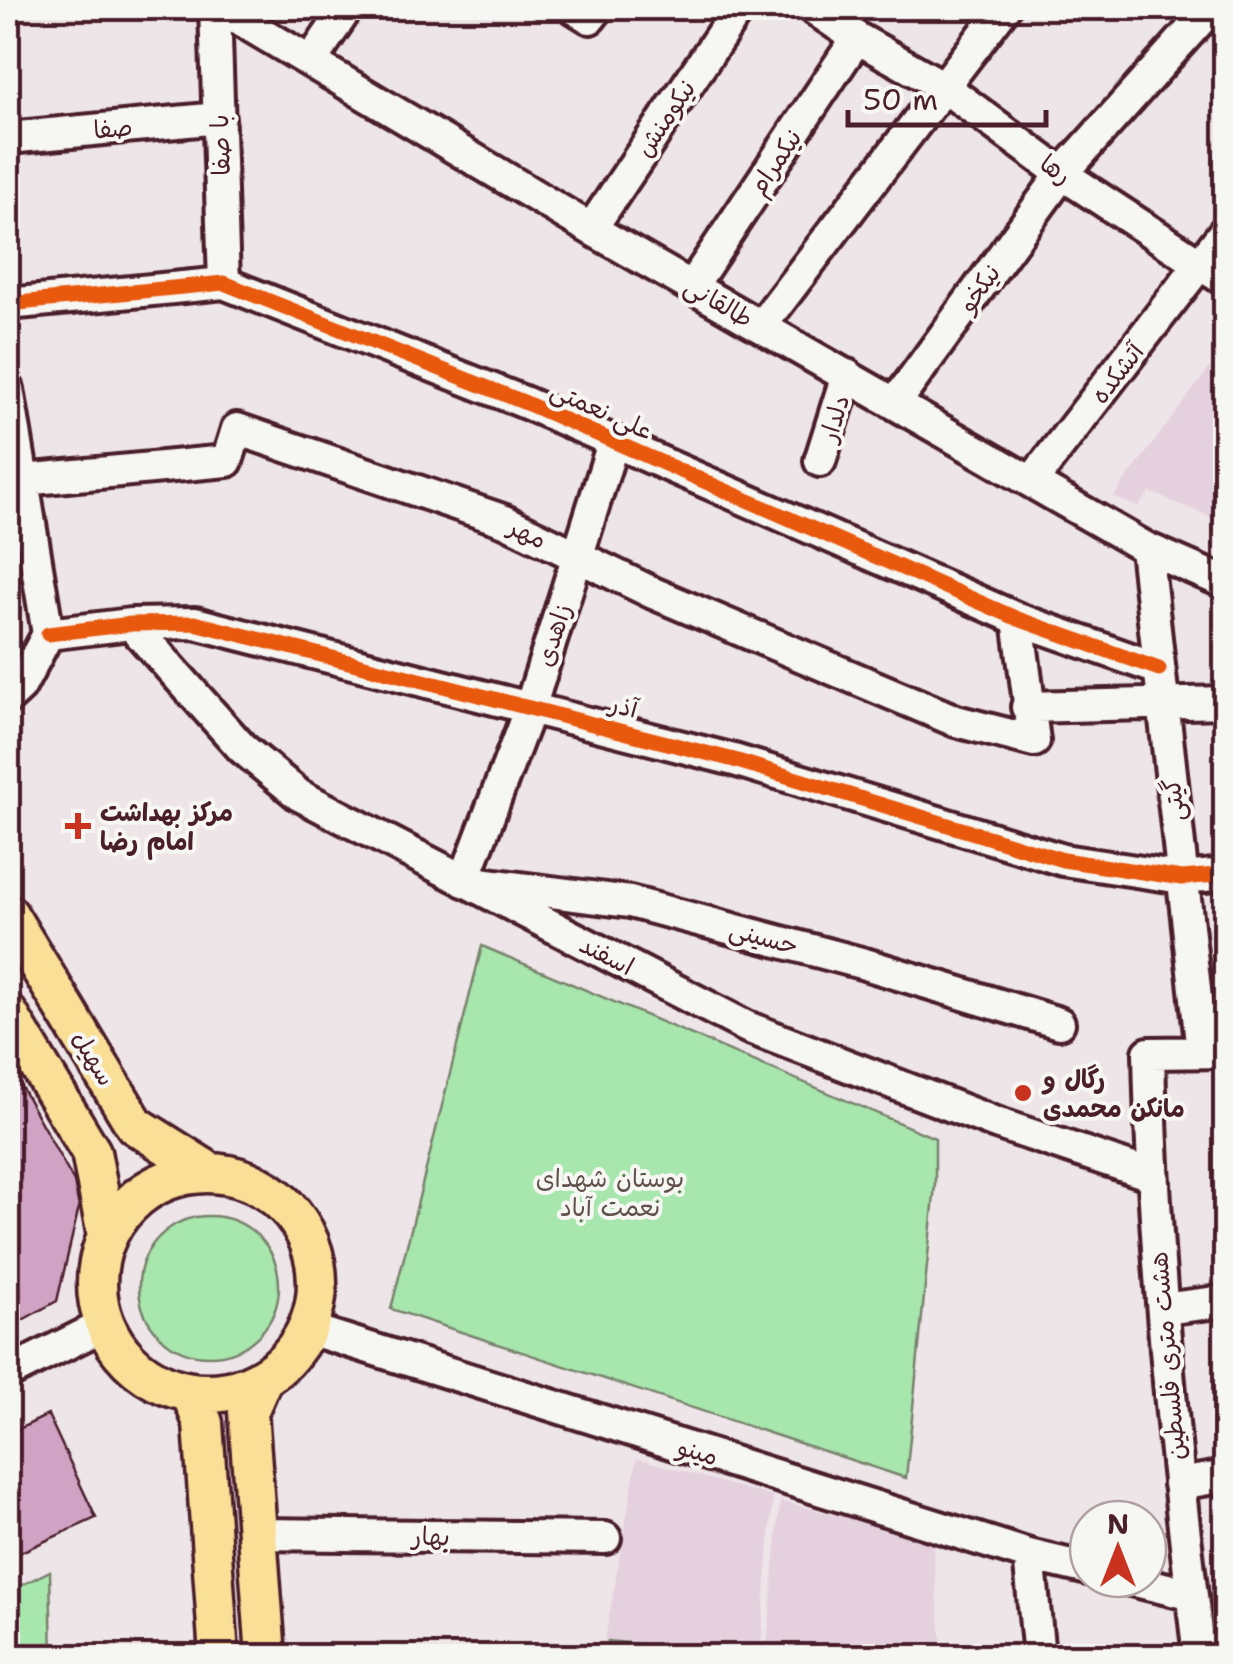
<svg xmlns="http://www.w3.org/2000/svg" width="1233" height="1664" font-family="'Shantell Sans','Playpen Sans Arabic',sans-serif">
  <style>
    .built { fill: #e5d1de }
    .green { fill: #a7e6ad; stroke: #78826c; stroke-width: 2.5 }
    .building { fill: #d0a3c5; stroke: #4a1f2b; stroke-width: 2.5 }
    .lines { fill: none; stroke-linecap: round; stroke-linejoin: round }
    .minor-casing { stroke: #4a1f2b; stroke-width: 38 }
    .major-casing { stroke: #4a1f2b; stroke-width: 45 }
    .minor { stroke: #f6f6f2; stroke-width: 30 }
    .major { stroke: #fadf96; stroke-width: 38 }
    .cycleway-casing { stroke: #f6f6f2; stroke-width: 21 }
    .cycleway { stroke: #e8590c; stroke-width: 15 }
    .poi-dot { fill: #c8321e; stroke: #f6f6f2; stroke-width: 4 }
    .labels { text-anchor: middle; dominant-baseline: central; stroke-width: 8; stroke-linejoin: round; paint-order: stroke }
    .street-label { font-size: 25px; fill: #4a1f2b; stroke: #f6f6f2 }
    .poi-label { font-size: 25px; font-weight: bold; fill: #4a1f2b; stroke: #f6f6f2; text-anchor: start }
    .park-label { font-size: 25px; fill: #61514c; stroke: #f6f6f2 }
  </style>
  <rect width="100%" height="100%" fill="#eee5e9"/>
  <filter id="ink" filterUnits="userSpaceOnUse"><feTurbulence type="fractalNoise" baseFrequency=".01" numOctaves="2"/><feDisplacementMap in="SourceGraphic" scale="20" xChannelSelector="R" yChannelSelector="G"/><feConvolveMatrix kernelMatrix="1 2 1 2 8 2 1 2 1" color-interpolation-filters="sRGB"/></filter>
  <g filter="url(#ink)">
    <path class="built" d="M1210 367 1225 377V523L1150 492 1138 507 1113 497Z
      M637 1458 773 1497 760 1656H602Z
      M780 1501 932 1539 943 1656H766Z"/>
    <path class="green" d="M482 946 935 1138V1185L906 1478 391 1309Z
      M139 1286a70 70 0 1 1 140 0a70 70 0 1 1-140 0Z
      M50 1571 52 1656H8V1592Z
      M608 1641 756 1656H607Z"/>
    <path class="building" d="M8 1063 74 1182 79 1207 57 1301 8 1328Z
      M48 1415 96 1518 8 1558V1434Z"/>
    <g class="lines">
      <g class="minor-casing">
        <path id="minor" d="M215 8 224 283
          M220 8 591 229 1146 548 1226 583
          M574 8 590 18 598 8
          M813 8 857 38 944 87 1062 174 1226 281
          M311 61 347 8
          M8 138 219 118
          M591 229 739 8
          M692 286 857 38
          M8 304 224 283 526 403 1018 619 1159 669
          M761 326 1004 8
          M8 389 48 634
          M896 402 1062 174 1210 9
          M613 443 530 708 464 881 630 902 865 964 1059 1023
          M820 461 847 375
          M23 480 227 461 237 429 505 521 653 593 956 721 1034 741 1018 619
          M1033 480 1226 230
          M1146 548 1202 1052
          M131 624 242 748 299 795 747 1027 996 1123 1151 1175
          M48 634 131 624 195 623 734 760 1063 860 1182 878 1226 874
          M8 698 20 687 48 634
          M1027 707 1226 702
          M1163 1309 1226 1301
          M309 1329 1029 1555 1088 1569
          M8 1373 104 1325
          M1179 1484 1226 1476
          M257 1534 605 1538
          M1029 1555 1039 1656
          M1127 1579 1192 1595
          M1199 1656C1175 1456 1153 1255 1149 1053L1226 1052"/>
      </g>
      <g class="major-casing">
        <path id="major" d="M8 914 135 1125 211 1173
          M8 1014 91 1152 107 1236
          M97 1283a110 110 0 1 1 220 0a110 110 0 1 1-220 0Z
          M262 1380 248 1412 266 1656
          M191 1393 203 1423 219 1656"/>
      </g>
      <use href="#minor" class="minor"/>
      <use href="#major" class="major"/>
      <g class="cycleway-casing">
        <path id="cycleway" d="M8 304 224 283 526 403 1018 619 1159 669
          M48 634 131 624 195 623 734 760 1063 860 1182 878 1226 874"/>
      </g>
      <use href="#cycleway" class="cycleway"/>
    </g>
  </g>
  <g class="poi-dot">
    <path d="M73 811h10v10h10v10h-10v10h-10v-10h-10v-10h10z"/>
    <circle cx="1023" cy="1093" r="10"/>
  </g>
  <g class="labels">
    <g class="street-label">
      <text transform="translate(665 118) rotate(-56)">نیکومنش</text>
      <text transform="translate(113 128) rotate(-5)">صفا</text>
      <text transform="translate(220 145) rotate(-92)">با صفا</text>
      <text transform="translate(775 162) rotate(-56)">نیکمرام</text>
      <text transform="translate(1056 169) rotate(35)">رها</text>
      <text transform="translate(979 288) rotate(-54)">نیکخو</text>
      <text transform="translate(719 302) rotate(30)">طالقانی</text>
      <text transform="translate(1117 373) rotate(-52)">آتشکده</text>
      <text transform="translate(602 410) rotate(24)">علی نعمتی</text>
      <text transform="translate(834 418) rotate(-73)">دلدار</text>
      <text transform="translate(528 533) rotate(25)">مهر</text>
      <text transform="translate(553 635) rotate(-72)">زاهدی</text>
      <text transform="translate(624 706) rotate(14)">آذر</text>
      <text transform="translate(1173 800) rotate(-96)">گیتی</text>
      <text transform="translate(764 937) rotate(15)">حسینی</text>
      <text transform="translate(607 955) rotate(27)">اسفند</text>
      <text transform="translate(94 1058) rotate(59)">سهیل</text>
      <text transform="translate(1167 1356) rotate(-95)">هشت متری فلسطین</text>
      <text transform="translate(698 1451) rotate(17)">مینو</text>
      <text transform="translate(431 1536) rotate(1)">بهار</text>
    </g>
    <g class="poi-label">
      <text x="100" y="812">مرکز بهداشت<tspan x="100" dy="29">امام رضا</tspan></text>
      <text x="1043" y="1079">رگال و<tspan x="1043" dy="29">مانکن محمدی</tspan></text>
    </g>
    <g class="park-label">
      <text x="610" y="1178">بوستان شهدای<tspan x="610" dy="29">نعمت آباد</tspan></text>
    </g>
  </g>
  <rect width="1233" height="1664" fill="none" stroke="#f6f6f2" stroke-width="40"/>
  <rect x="20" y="20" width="1193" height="1624" fill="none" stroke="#4a1f2b" stroke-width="4" filter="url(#ink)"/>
  <g transform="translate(1118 1549)"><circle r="48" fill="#f6f6f2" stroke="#b1a0a2" stroke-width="2.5"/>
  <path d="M0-8L18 38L0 25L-18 38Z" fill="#c8321e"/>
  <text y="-15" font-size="28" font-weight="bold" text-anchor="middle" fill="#4a1f2b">N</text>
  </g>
  <path d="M848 110v15h198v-15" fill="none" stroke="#4a1f2b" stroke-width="5"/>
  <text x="863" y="110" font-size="30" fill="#4a1f2b" stroke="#f6f6f2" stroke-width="8" paint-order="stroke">50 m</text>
</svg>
